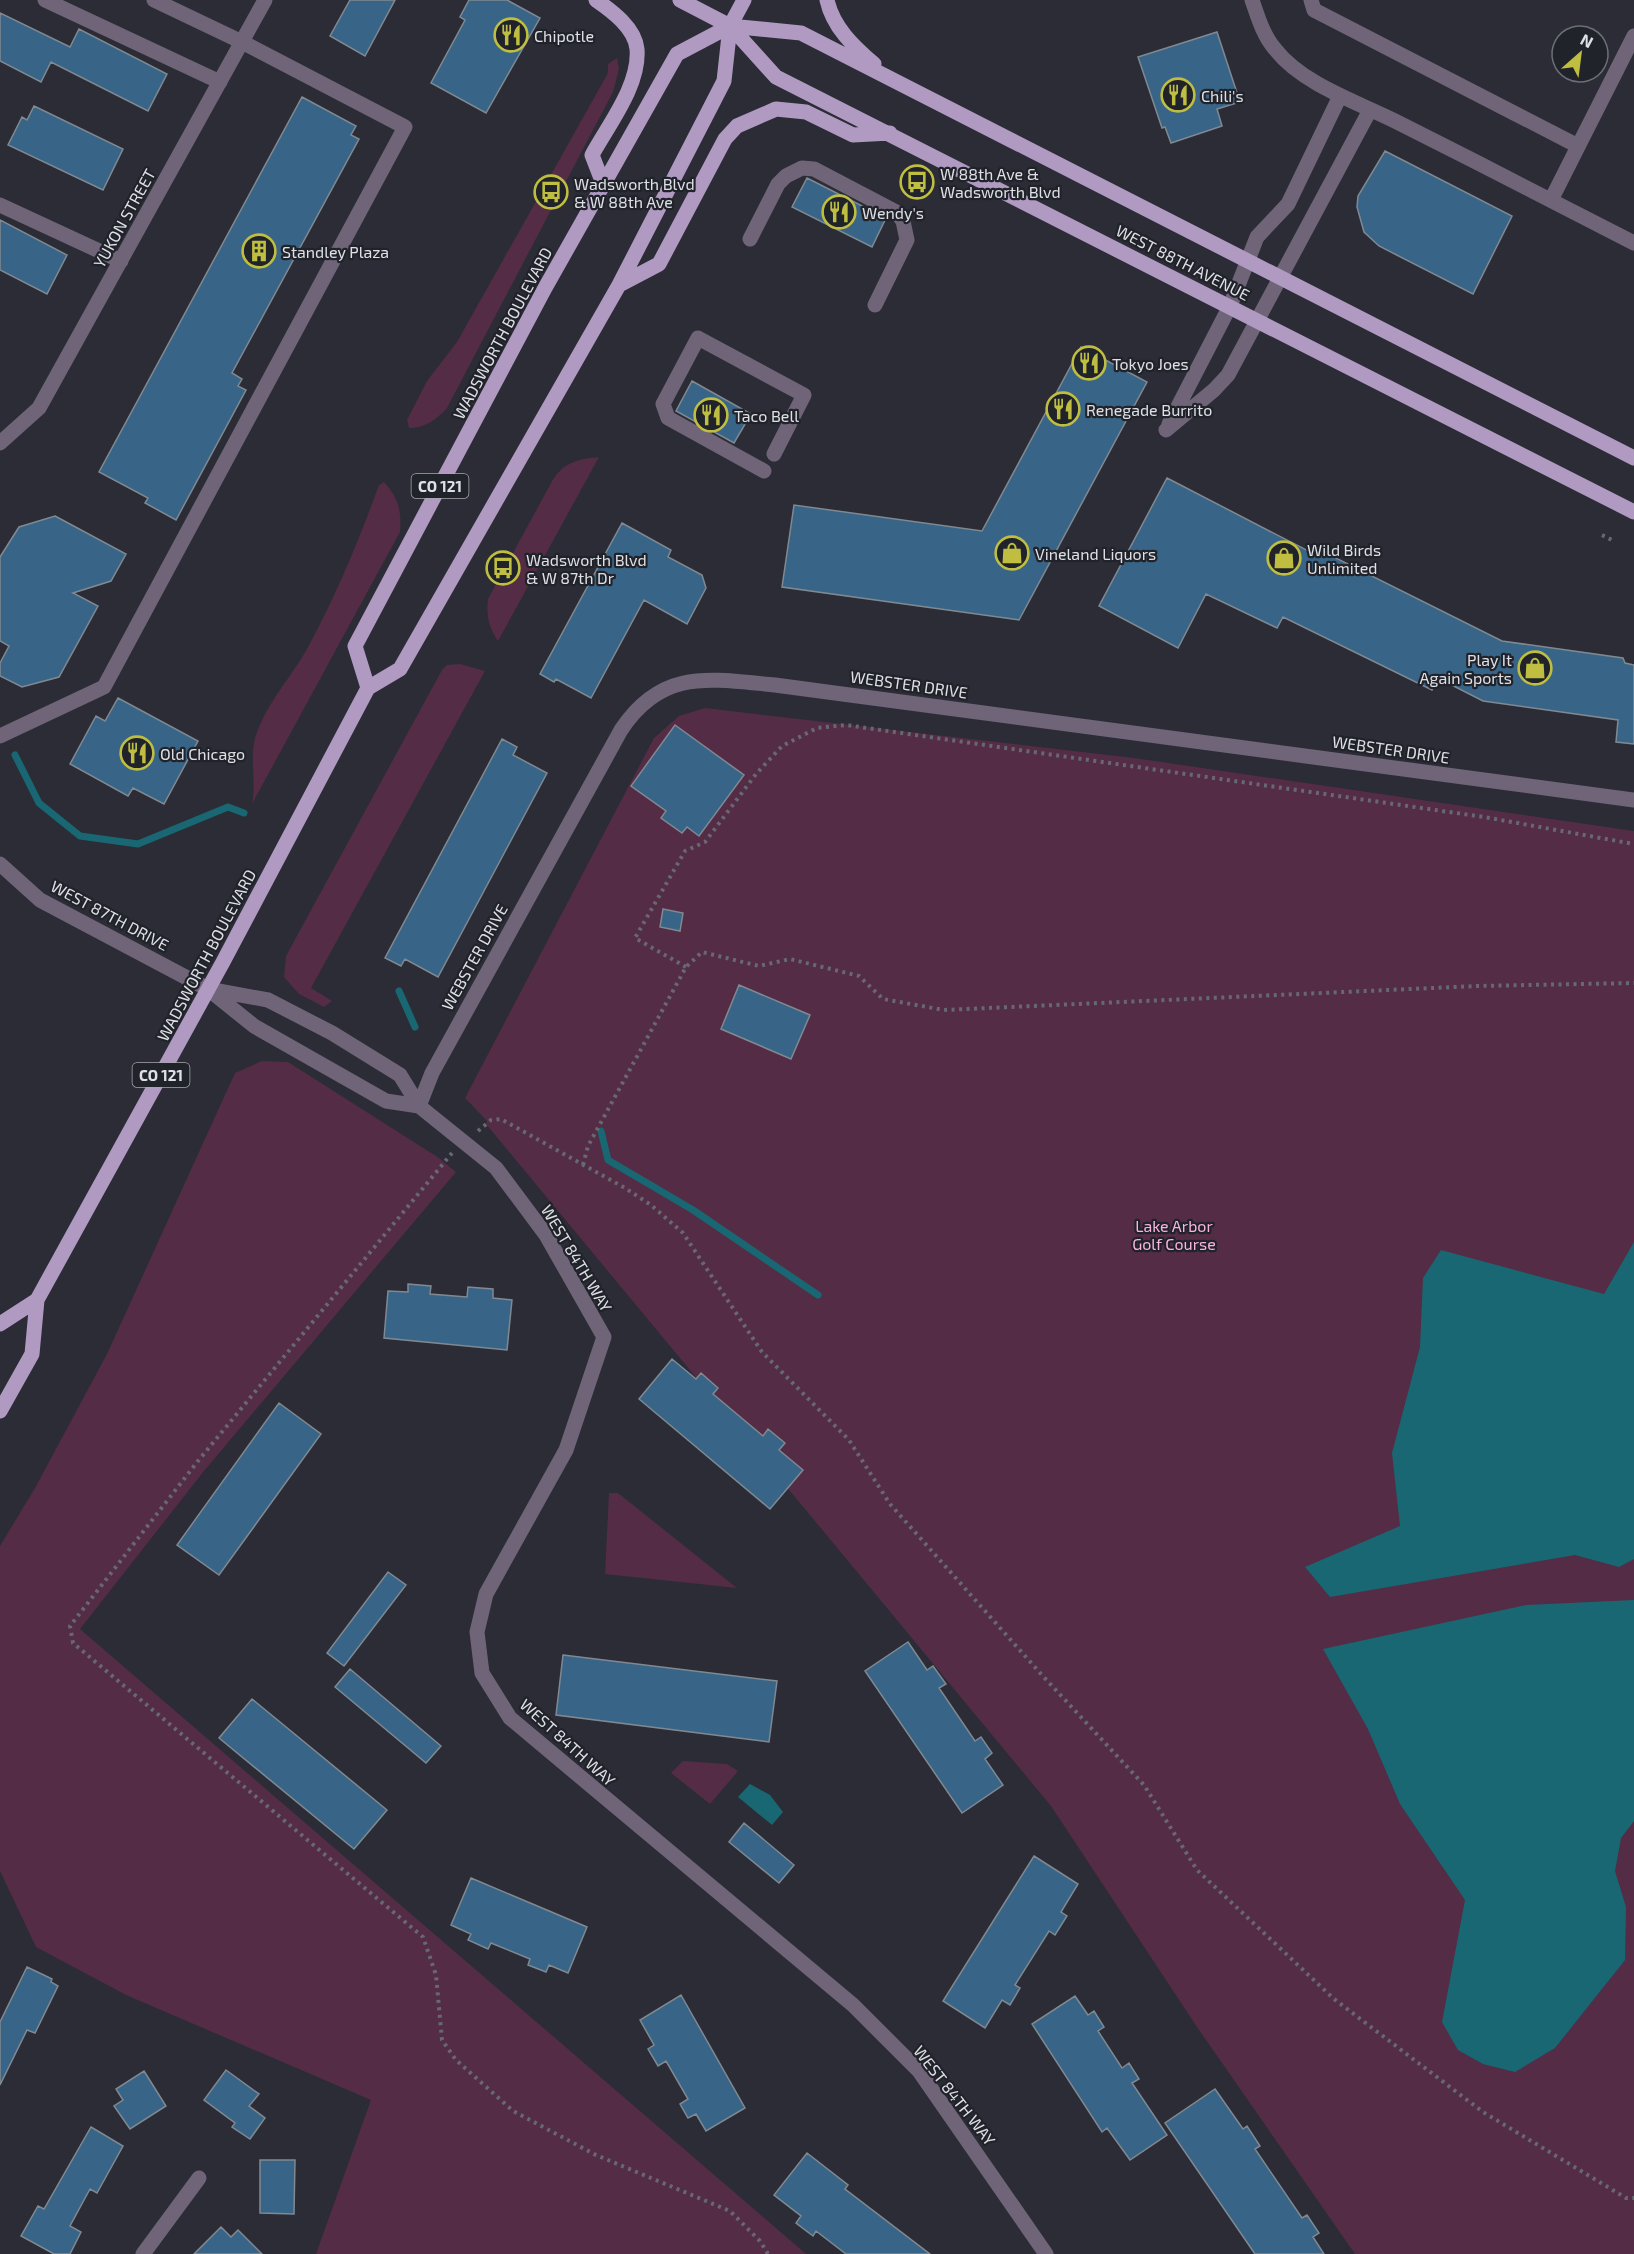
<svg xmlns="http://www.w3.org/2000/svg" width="1634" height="2254" font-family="'Exo 2',sans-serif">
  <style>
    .green { fill: #542c45 }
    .water { fill: #196772 }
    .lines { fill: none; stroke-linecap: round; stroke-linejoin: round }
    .stream { stroke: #196772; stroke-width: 7 }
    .building { fill: #386587; stroke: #808991; stroke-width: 1.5 }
    .path { stroke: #676870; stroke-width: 4; stroke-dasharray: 3 4.5; stroke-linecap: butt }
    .minor { stroke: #6f6478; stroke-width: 15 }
    .major { stroke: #b09ac2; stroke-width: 15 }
    .labels { text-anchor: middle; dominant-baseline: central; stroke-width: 4.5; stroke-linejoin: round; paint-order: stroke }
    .shield { fill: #21232b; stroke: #a6a7ae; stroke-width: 1.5 }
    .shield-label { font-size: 15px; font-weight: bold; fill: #dfe0e6 }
    .poi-label { font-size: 16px; fill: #dfe0e6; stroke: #21232b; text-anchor: start }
    .street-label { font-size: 16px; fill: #dfe0e6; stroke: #21232b }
    .park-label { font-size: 16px; fill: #fcb1de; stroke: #21232b }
  </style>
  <rect width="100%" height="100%" fill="#2b2c35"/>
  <path class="green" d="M617 58 619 69 613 92 447 408C436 420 425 428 409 428L407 420 427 381 457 342 608 73V64Z
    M599 457 498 641C489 627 486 616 488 599L551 483C562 463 577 459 599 457Z
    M384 482C398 497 402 511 400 532L252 804C257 780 248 756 257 732 268 702 291 677 307 649 336 596 358 542 379 485Z
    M460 664 485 671 311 988 332 1001 324 1007 299 994 284 977 286 956 442 670 447 665Z
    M705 708 1134 758 1634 831V2254H1355L1197 2027 1051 1806 486 1124 487 1121 465 1098 654 738 679 716Z
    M262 1061 288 1062 439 1158 456 1172 204 1471 80 1629 806 2254H316L371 2100 126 1995 36 1947 0 1871V1546L35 1488 107 1354 235 1073Z
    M609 1493H618L737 1588 605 1574Z
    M683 1761 727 1764 738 1771 710 1804 671 1773Z"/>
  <path class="water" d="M1634 1242V1559L1619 1567 1575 1555 1330 1597 1305 1567 1400 1526 1392 1453 1420 1347 1423 1278 1441 1250 1604 1294Z
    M1634 1600V1821L1621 1838 1615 1871 1626 1907 1625 1960 1555 2048 1515 2072 1483 2064 1458 2050 1442 2022 1465 1900 1400 1804 1368 1729 1323 1649 1526 1605Z
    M750 1784 770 1795 783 1812 772 1825 738 1797Z"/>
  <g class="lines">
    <path class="stream" d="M15 755 39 803 80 836 138 844 228 807 244 813
      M399 991 415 1027
      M601 1131 608 1160 693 1210 818 1295"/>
  </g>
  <path class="building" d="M350 0H395L365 56 330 36Z
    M469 0H507L540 18 486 113 431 83 465 20 460 17Z
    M0 13 70 47 79 29 167 74 148 111 51 62 41 82 0 61Z
    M1217 32 1240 102 1217 109 1222 126 1171 143 1165 127 1162 128 1138 57Z
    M302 97 356 126 351 135 359 139 232 373 242 379 238 386 246 390 176 520 145 503 148 498 99 472Z
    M34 106 123 149 103 190 8 145 22 117 27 120Z
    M1385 151 1512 216 1473 294 1379 246 1364 232 1357 207 1358 196Z
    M807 178 886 218 872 247 792 207Z
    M0 220 67 255 47 294 0 270Z
    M1081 347 1147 382 1019 620 782 587 794 505 982 531Z
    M692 381 751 414 734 443 676 411Z
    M1167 478 1314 554 1320 550 1502 641 1623 658 1625 663 1634 665V744L1616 742 1618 720 1483 701 1438 678 1432 690 1283 617 1277 628 1206 594 1178 648 1099 606Z
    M55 516 126 554 111 581 73 593 98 606 59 677 22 687 0 676V663L9 646 0 641V557L19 527Z
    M622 523 671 550 668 557 702 575 706 588 687 624 644 600 591 698 556 679 554 682 540 674Z
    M118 698 198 741 164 804 133 788 128 796 70 764 96 716 105 721Z
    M675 725 744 775 699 836 687 827 682 833 661 818 666 811 631 786Z
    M502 739 517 747 513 755 547 773 438 977 405 959 401 966 385 958Z
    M663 909 683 913 680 931 660 927Z
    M739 985 810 1015 791 1059 721 1029Z
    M408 1284 431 1286 430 1294 467 1297 468 1287 493 1289V1298L512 1300 507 1350 384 1338 388 1291 408 1292Z
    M672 1359 696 1379 701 1373 718 1388 713 1394 763 1436 768 1429 785 1443 779 1450 803 1470 770 1509 639 1399Z
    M279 1403 321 1434 219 1575 177 1545Z
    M388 1572 406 1585 344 1666 327 1653Z
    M908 1642 927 1670 933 1666 946 1684 939 1688 975 1741 981 1737 992 1753 985 1759 1003 1785 962 1813 865 1671Z
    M563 1655 777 1681 769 1742 556 1715Z
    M350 1669 441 1746 426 1763 335 1687Z
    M252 1699 387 1810 354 1849 219 1738Z
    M744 1823 794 1865 779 1883 729 1842Z
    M1034 1856 1078 1884 1061 1912 1067 1916 1055 1935 1049 1931 1015 1985 1020 1988 1010 2005 1002 2000 985 2028 943 2001Z
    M471 1878 587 1927 568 1973 549 1965 546 1972 528 1965 530 1959 491 1943 488 1949 468 1940 471 1934 451 1925Z
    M27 1967 52 1979 51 1982 58 1986 35 2033 27 2030 0 2085V2022Z
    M681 1995 745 2108 706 2131 696 2114 688 2118 680 2104 688 2099 666 2061 658 2066 648 2049 654 2045 640 2020Z
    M1075 1996 1088 2015 1094 2011 1104 2027 1098 2031 1122 2068 1129 2063 1139 2079 1132 2083 1167 2135 1130 2160 1107 2128 1102 2132 1032 2024Z
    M226 2070 259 2094 249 2106 265 2118 250 2139 232 2127 235 2123 204 2100Z
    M144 2071 166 2106 130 2129 114 2106 123 2100 116 2089Z
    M1215 2089 1243 2129 1247 2126 1260 2146 1255 2149 1302 2218 1307 2215 1319 2233 1313 2237 1324 2254H1255L1165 2123Z
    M91 2127 123 2146 97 2193 90 2189 70 2226 81 2232 70 2254H54L21 2236 38 2206 44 2209Z
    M807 2153 848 2185 845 2189 930 2254H846L816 2231 813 2236 796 2223 801 2216 774 2195Z
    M260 2160H295L294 2214 260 2213Z
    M221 2227 231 2237 238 2230 262 2254H194Z"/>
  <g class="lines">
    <path class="path" d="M1602 535 1614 541
      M686 967 635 938 685 851 705 842 756 774 782 746 817 728 846 725 1484 817 1634 844
      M478 1131 491 1120 501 1119 625 1188 651 1205 683 1233 762 1352 849 1440 890 1504 1041 1674 1144 1785 1197 1870 1334 1999 1483 2112 1626 2198H1634
      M452 1153 198 1461 70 1626 73 1643 423 1937 436 1975 442 2040 456 2060 513 2111 596 2155 730 2211 760 2241 768 2254
      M583 1165 588 1146 686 967 702 952 759 966 790 959 859 976 883 999 944 1010 1477 986 1634 983"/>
    <path class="minor" d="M45 0 220 82
      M1252 0C1258 17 1263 35 1275 49 1302 84 1357 102 1395 121 1475 161 1554 202 1634 243
      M1311 0 1314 10 1578 146
      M1551 200 1634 36
      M0 205 121 261
      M750 239 778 184 786 176 802 168 814 169 896 212 903 221 907 240 875 305
      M1169 424 1230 306 1257 237 1288 204 1340 96
      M1166 430 1214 390 1228 375 1370 110
      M0 443 39 408 265 0
      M764 471 668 418 663 404 698 338 804 395 774 454
      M0 736 104 687 405 127 242 42 154 0
      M0 864 40 900 208 989 254 1026 386 1101 419 1106
      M208 989 268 1000 332 1033 400 1075 419 1106 496 1168 546 1235 604 1337 566 1450 486 1594 477 1632 482 1673 510 1718 853 2005 919 2071 1046 2254
      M419 1106 432 1073 621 730C662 668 710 679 775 685L1634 800
      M143 2254 199 2178"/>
    <path class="major" d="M596 0C612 11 635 28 637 49 640 85 609 124 592 155L604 186
      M680 0 730 26 776 77 1634 512
      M827 0C833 27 853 46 874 64
      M730 26 801 33 1634 458
      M619 285 659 264 725 139 737 126 776 109 806 112 853 135 890 133
      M368 688 355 646 545 288 677 54 730 26
      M0 1324 37 1300
      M0 1411 32 1354 37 1300 223 962 368 688 400 669 619 285 724 81 730 26 744 0"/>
  </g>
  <defs>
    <g id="restaurant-ring" transform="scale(1.725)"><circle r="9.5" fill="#21232b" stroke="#bfbe41" stroke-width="1.5"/><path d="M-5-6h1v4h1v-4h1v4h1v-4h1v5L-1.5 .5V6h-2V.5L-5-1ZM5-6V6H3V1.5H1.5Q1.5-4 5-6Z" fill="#bfbe41"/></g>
    <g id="bus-ring" transform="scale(1.725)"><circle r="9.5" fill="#21232b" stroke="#bfbe41" stroke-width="1.5"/><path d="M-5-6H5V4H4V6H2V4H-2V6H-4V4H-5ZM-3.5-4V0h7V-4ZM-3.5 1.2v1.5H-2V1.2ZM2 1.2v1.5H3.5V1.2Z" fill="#bfbe41"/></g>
    <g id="building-ring" transform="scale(1.725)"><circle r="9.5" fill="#21232b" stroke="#bfbe41" stroke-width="1.5"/><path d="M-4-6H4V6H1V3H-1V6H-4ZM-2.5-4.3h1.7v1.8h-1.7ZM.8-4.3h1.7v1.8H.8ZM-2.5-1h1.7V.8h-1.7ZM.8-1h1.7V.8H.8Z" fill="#bfbe41"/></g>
    <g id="shop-ring" transform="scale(1.725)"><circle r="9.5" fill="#21232b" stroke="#bfbe41" stroke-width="1.5"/><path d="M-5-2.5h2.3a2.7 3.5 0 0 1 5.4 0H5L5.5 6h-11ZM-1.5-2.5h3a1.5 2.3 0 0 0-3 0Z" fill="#bfbe41"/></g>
  </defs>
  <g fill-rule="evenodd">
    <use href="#restaurant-ring" x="511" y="35"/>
    <use href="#restaurant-ring" x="1178" y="95"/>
    <use href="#bus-ring" x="917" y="182"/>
    <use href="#bus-ring" x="551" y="192"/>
    <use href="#restaurant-ring" x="839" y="212"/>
    <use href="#building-ring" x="259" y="251"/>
    <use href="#restaurant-ring" x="1089" y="363"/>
    <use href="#restaurant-ring" x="1063" y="409"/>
    <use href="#restaurant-ring" x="711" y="415"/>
    <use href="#shop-ring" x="1012" y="553"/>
    <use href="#shop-ring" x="1284" y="558"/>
    <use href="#bus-ring" x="503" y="568"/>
    <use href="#shop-ring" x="1535" y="668"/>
    <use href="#restaurant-ring" x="137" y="753"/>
  </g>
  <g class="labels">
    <g class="shield">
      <rect x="411.5" y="474" width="57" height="24" rx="4.5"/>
      <rect x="132.5" y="1063" width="57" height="24" rx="4.5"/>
    </g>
    <g class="shield-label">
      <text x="440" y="486">CO 121</text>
      <text x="161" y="1075">CO 121</text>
    </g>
    <g class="poi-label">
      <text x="534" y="35">Chipotle</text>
      <text x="1201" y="95">Chili's</text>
      <text x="940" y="173">W 88th Ave &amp;<tspan x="940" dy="18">Wadsworth Blvd</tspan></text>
      <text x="574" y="183">Wadsworth Blvd<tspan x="574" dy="18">&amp; W 88th Ave</tspan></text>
      <text x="862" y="212">Wendy's</text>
      <text x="282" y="251">Standley Plaza</text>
      <text x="1112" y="363">Tokyo Joes</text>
      <text x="1086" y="409">Renegade Burrito</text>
      <text x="734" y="415">Taco Bell</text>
      <text x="1307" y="549">Wild Birds<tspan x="1307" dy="18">Unlimited</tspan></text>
      <text x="1035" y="553">Vineland Liquors</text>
      <text x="526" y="559">Wadsworth Blvd<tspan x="526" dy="18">&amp; W 87th Dr</tspan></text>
      <text x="1512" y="659" text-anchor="end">Play It<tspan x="1512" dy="18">Again Sports</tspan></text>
      <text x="160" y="753">Old Chicago</text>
    </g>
    <g class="street-label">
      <text transform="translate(124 218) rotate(-61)">YUKON STREET</text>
      <text transform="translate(1183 262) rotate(27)">WEST 88TH AVENUE</text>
      <text transform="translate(502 333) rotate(-62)">WADSWORTH BOULEVARD</text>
      <text transform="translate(909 684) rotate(8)">WEBSTER DRIVE</text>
      <text transform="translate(1391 749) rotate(8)">WEBSTER DRIVE</text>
      <text transform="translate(110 915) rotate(28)">WEST 87TH DRIVE</text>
      <text transform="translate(206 955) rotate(-62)">WADSWORTH BOULEVARD</text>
      <text transform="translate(474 957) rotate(-61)">WEBSTER DRIVE</text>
      <text transform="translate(577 1258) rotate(59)">WEST 84TH WAY</text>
      <text transform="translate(568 1742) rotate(42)">WEST 84TH WAY</text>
      <text transform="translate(955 2095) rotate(52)">WEST 84TH WAY</text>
    </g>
    <g class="park-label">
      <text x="1174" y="1225">Lake Arbor<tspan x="1174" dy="18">Golf Course</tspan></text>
    </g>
  </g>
  <g transform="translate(1580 54) rotate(28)"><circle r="28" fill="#21232b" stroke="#6d6f76" stroke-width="1.5"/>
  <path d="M0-4.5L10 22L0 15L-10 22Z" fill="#bfbe41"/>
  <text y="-9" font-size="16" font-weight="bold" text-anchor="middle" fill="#dfe0e6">N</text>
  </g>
</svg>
